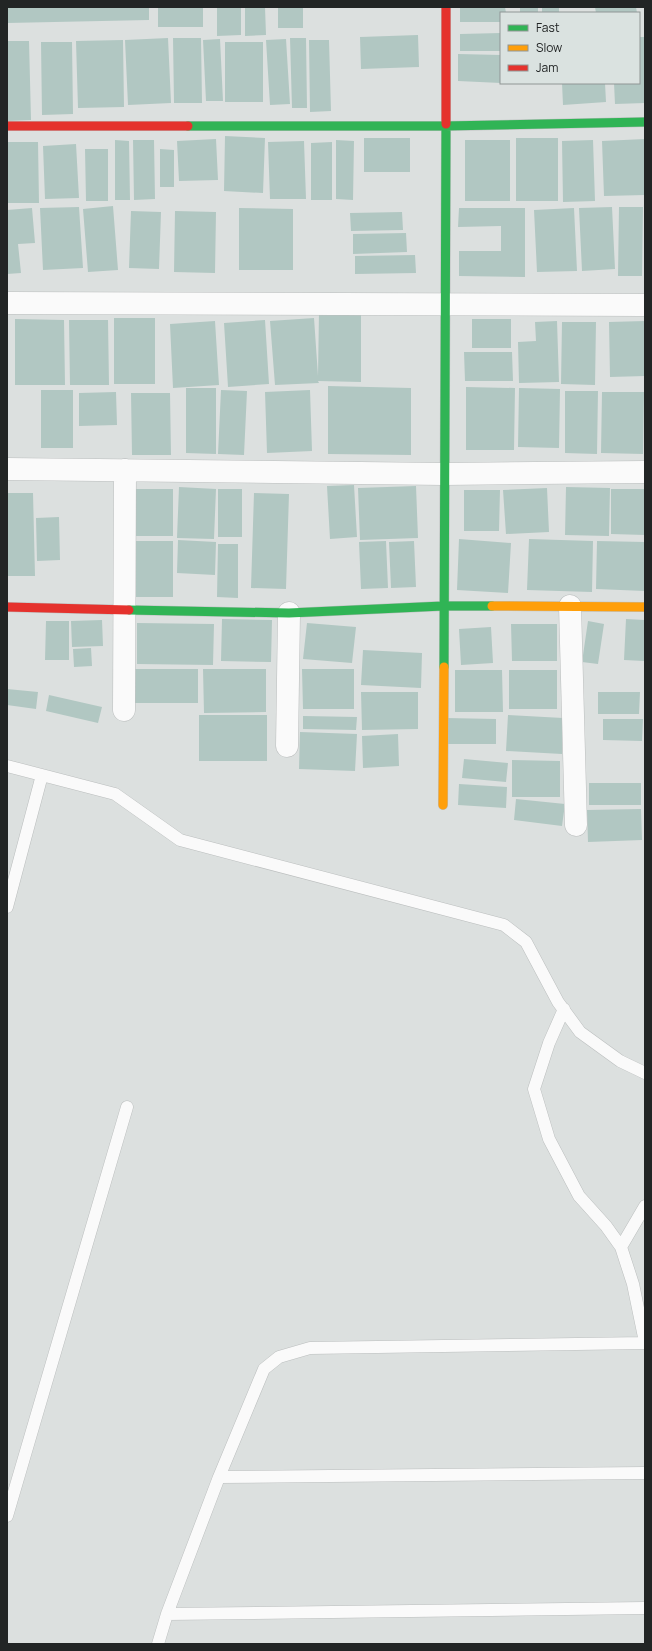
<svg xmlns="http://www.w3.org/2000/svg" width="652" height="1651" font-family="Manrope,sans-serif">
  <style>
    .building { fill: #b1c7c2 }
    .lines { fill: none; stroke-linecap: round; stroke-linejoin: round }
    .lane-casing { stroke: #bbbebe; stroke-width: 13 }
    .street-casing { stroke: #bbbebe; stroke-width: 23 }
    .fast-casing { stroke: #bbbebe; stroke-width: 10 }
    .slow-casing { stroke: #bbbebe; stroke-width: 10 }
    .jam-casing { stroke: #bbbebe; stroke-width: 10 }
    .lane { stroke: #fafafa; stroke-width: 12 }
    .street { stroke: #fafafa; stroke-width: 22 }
    .fast { stroke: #30b455; stroke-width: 9 }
    .slow { stroke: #ff9f0a; stroke-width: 9 }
    .jam { stroke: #e5322d; stroke-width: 9 }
  </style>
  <rect width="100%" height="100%" fill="#dce0df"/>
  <path class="building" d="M7 7H149V20L7 23Z
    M158 7H203V27H158Z
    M217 7H241V35L217 36Z
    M245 7H265L266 35 245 36Z
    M278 7H303V28H278Z
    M460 7H505L506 13H501V22H460Z
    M520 7H538V13H520Z
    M542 7H559V13H542Z
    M595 7H636L637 13H596Z
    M501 33V51H460V34Z
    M418 35 419 67 361 69 360 37Z
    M639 37H644L645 103 615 104 614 83H639Z
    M168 38 171 103 128 105 125 40Z
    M173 38H201L202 103H174Z
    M290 38H306L307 108H292Z
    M220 39 223 101H206L203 40Z
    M286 39 290 104 270 105 266 40Z
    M123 40 124 107 78 108 76 41Z
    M309 40H329L331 111 310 112Z
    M7 41H29L31 120 7 121Z
    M41 42H72L73 114 42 115Z
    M225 42H263V102H225Z
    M458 54 501 55V83L458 81Z
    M562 83H605L606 102 563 105Z
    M225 136 265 138 263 193 224 191Z
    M364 138H410V172H364Z
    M516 138H558V201H516Z
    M216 139 218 180 179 181 177 141Z
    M645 139V195L604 196 602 141Z
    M115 140 129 141 130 200H115Z
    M133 140H154L155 199 134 200Z
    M336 140 354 141 353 200 336 199Z
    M465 140H510V201H465Z
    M593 140 595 201 563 202 562 141Z
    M304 141 306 199H270L268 142Z
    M7 142H38L39 203H7Z
    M332 142V200H311V143Z
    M76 144 79 198 45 199 43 146Z
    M85 149H108V201H86Z
    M160 149 174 150V187H160Z
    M113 206 118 270 88 272 83 209Z
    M79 207 83 268 43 270 40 208Z
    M612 207 615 269 582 271 579 208Z
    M619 207H643L642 276H618Z
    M32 208 35 243 18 244 21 273 7 274V210Z
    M239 208 293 209V270H239Z
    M459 208H525V277L459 276V251H501V226L458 227Z
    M574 208 577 271 537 272 534 210Z
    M131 211 161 212 159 269 129 268Z
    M175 211 216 212 215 273 174 272Z
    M402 212 403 230 351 231 350 213Z
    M406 233 407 252 353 254V234Z
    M415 255 416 273 355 274V256Z
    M319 312H361V382L318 381 319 383 275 385 270 321 314 318 318 376Z
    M114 318H155V384H114Z
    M15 319 64 320 65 385H15Z
    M472 319H511V348H472Z
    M69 320H108L109 385H70Z
    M265 320 269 384 228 387 224 323Z
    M215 321 219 385 173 388 170 324Z
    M557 321 559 382 519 383 518 342 536 341 535 322Z
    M645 321V376L610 377 609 322Z
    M562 322H596L595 385 561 384Z
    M464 352H512L513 381H465Z
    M328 386 411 388V455L328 454Z
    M466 387 515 388 514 450H466Z
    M186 388H216V454L186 453Z
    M519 388 560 389 559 448 518 447Z
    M41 390H73V448H41Z
    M221 390 247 391 244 455 218 454Z
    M310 390 312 451 267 453 265 392Z
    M565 391H598L597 454 565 453Z
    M116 392 117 425 79 426V393Z
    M602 392H644L643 454 601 453Z
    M131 393H170L171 455H132Z
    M354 485 357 537 330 539 327 486Z
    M416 486 418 538 360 540 358 488Z
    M179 487 216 489 214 539 177 538Z
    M566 487 610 488 609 536 565 535Z
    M547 488 549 532 506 534 503 490Z
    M132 489H173V536H132Z
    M218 489H242V537H218Z
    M611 489H645V535L611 534Z
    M464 490H500L499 531H464Z
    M7 493H33L35 576H7Z
    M254 493 289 494 286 589 251 588Z
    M59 517 60 560 37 561 36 518Z
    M459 539 511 543 508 593 457 590Z
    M529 539 593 541 592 592 527 590Z
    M178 540 216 542 215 575 177 573Z
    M132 541H173V597H132Z
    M386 541 388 588 361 589 359 542Z
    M414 541 416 587 391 588 389 542Z
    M597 541 645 542V591L596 589Z
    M218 544H238V598L217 597Z
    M222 619 272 620 271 662 221 661Z
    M626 619 645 620 644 661 624 660Z
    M102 620 103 646 72 647 71 621Z
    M46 621H69V660H45Z
    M588 621 604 624 598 664 582 662Z
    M137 623 214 624 213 665 137 664Z
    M307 623 356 627 352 663 303 659Z
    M511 624H557V661H512Z
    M491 627 493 663 461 665 459 629Z
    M91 648 92 666 74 667 73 649Z
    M363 650 422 653 421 688 361 685Z
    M134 669H198V703H134Z
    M203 669H266V712L204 713Z
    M302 669H354V709H303Z
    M455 670H502L503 712H455Z
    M509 670H557V709H509Z
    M7 689 38 692 36 709 7 705Z
    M361 692H418V729L362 730Z
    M598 692H640L639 714H598Z
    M49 695 102 707 98 723 46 711Z
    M199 715H267V761H199Z
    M508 715 563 718 562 754 506 751Z
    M303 716 357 717 356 730 303 729Z
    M446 718 496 719V744H446Z
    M603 719H643L642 741 603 740Z
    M300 732 357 734 355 771 299 769Z
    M398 734 399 766 363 768 362 736Z
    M464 759 508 763 506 782 462 778Z
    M512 760 560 761V797H512Z
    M589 783H641V805H589Z
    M459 784 507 787 506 808 458 805Z
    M516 799 565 804 562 826 514 820Z
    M641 809 642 840 588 842 587 810Z"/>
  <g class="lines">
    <g class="lane-casing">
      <path id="lane" d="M7 766 115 794 180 840 504 925 526 942 558 1002 580 1032 620 1061 645 1073
        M7 907 42 775
        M564 1009 549 1043 534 1089 549 1139 579 1196 606 1226 621 1247 633 1284 645 1342
        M621 1247 645 1206
        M219 1477 645 1473
        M7 1516 127 1107
        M167 1614 645 1608
        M158 1644 167 1614 219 1477 264 1369 279 1357 310 1348 645 1343"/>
    </g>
    <g class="street-casing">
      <path id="street" d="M7 303 645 305
        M7 469 444 474 645 472
        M570 606 576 825
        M124 710 125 470
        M287 746 289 613"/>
    </g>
    <g class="fast-casing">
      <path id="fast" d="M188 126H445L645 122
        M129 610 289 613 443 606H492
        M444 667 446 124"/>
    </g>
    <g class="slow-casing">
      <path id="slow" d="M492 606 645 607
        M443 805 444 667"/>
    </g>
    <g class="jam-casing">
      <path id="jam" d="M446 124V7
        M7 126H188
        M7 607 129 610"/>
    </g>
    <use href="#lane" class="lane"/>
    <use href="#street" class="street"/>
    <use href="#fast" class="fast"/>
    <use href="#slow" class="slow"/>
    <use href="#jam" class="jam"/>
  </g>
  <rect width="652" height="1651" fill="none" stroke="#222525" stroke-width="16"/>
  <rect x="500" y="12" width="140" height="72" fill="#dae2e0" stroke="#909695"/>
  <rect x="508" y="25" width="20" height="6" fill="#30b455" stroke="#909695"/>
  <text x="536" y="32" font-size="12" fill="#222525">Fast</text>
  <rect x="508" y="45" width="20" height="6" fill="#ff9f0a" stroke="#909695"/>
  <text x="536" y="52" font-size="12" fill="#222525">Slow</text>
  <rect x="508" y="65" width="20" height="6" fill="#e5322d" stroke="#909695"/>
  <text x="536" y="72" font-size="12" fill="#222525">Jam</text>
</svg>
